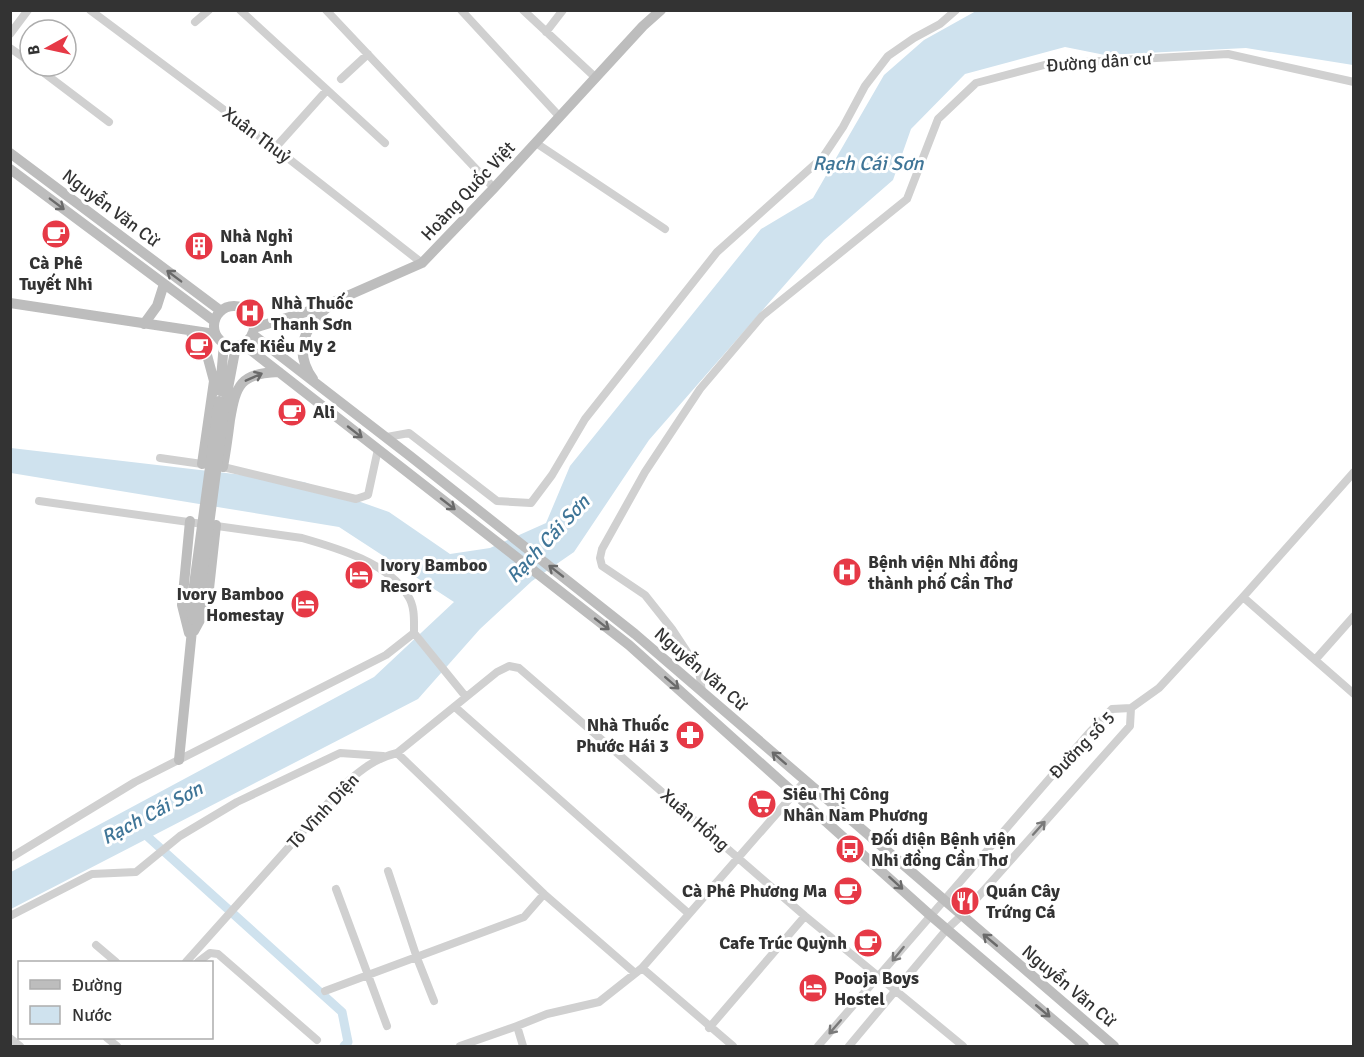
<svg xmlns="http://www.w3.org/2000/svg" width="1364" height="1057" font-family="Signika,sans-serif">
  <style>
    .water { fill: #cfe2ee }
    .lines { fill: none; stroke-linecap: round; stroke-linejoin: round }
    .canal { stroke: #cfe2ee; stroke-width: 9 }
    .street { stroke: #d0d0d0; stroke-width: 8 }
    .secondary { stroke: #bdbdbd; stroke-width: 10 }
    .secondary-bridge { stroke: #bdbdbd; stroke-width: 10 }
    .oneway { stroke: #6a6a6a }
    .oneway2 { stroke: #7a7a7a }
    .labels { text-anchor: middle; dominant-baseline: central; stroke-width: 6; stroke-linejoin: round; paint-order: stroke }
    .street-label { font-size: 18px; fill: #333; stroke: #fff }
    .poi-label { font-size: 18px; font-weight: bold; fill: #333; stroke: #fff; text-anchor: start }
    .water-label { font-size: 20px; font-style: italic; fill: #3f7597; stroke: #fff }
  </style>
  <rect width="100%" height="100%" fill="#fff"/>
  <path class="water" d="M976 11H1353V65L1246 48 1105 55 1065 47 965 74 911 129 893 180 824 240 649 440 574 552 532 581 480 629 418 699 11 909V872L374 677 454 602 339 527 11 473V448L304 482 389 512 450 554 490 548 546 523 570 466 761 229 813 198 884 75 924 40Z"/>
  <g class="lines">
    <path class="canal" d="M148 837 342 1012 348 1042 344 1046"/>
    <path class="street" d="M90 10 275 148 422 263
      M240 10 385 143
      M326 10 494 188
      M461 10 559 116
      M523 10 596 78
      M195 22 209 10
      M546 32 563 10
      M10 34 28 10
      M10 48 30 62
      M35 66 109 122
      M341 79 368 54
      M536 143 665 229
      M275 148 327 90
      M387 437 409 433 497 501 531 503 552 475 585 419 717 252 823 157 843 127 865 86 888 56 914 38 940 24 956 10
      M160 458 223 467 356 499 368 495 378 449
      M1243 597 1354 694
      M414 633 466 697
      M1315 660 1354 616
      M702 692 699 670 672 629 645 595 602 566 600 558 602 549 645 472 700 389 762 316 907 199 938 119 976 83 1048 64 1228 54 1354 82
      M455 707 688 913
      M1131 708 1159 688 1243 597 1354 472
      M10 858 135 782 386 655 414 633C414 621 415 606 408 596 389 563 337 548 302 538L39 501
      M388 871 417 958 434 1001
      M336 889 387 1026
      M544 894 635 973
      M10 916 92 874 136 872 180 836 237 802 340 753 383 756
      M96 945 116 962
      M186 962 346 783C362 769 376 758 397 753L497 672 509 666 519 668 805 916 963 1046
      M198 962 210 953 218 954 317 1040
      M642 968 733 1046
      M325 991 524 917 544 894 397 753
      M517 1026 547 1014 599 1002 642 968 805 781
      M709 1028 805 916
      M10 1038 20 1046
      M107 1038 117 1046
      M460 1046 517 1026 523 1046
      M818 1046 1088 734 1112 709 1131 708
      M849 1046 947 929 961 916 1130 726 1131 708"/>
    <path class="secondary" d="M10 153 221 311
      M10 169 214 321
      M10 303 215 334
      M214 326a20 20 0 1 1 40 0a20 20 0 1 1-40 0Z
      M144 324 157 306 164 284
      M254 328 322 307 422 263 494 188 643 26 661 10
      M189 330 207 355 214 381 202 464
      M252 334 410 456 635 634 1114 1046
      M243 344 629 645 930 915 1084 1046
      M313 379C293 351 304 327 328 307
      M220 391 224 343
      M225 404 236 346
      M223 467C226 451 228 436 230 420 236 385 240 373 279 372
      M194 631 207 607 216 525
      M189 633 182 605 190 521
      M179 760 193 620"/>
    <path class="secondary-bridge" d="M219 401 191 607 193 620 198 608 225 404"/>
  </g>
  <defs><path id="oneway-shaft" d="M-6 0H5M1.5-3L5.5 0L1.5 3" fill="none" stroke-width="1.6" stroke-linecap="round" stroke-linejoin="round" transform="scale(1.5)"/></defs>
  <g class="oneway">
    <use href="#oneway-shaft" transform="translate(57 204) rotate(37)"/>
    <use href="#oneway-shaft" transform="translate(174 276) rotate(-143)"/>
    <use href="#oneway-shaft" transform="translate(254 377) rotate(-24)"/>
    <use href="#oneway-shaft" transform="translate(355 432) rotate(38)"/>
    <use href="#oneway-shaft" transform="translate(448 504) rotate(38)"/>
    <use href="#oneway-shaft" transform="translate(556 571) rotate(-142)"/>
    <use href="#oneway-shaft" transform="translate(602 624) rotate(38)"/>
    <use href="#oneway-shaft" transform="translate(672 683) rotate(41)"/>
    <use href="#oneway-shaft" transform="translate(779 758) rotate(-139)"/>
    <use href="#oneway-shaft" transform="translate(896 883) rotate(42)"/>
    <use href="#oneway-shaft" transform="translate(990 940) rotate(-140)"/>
    <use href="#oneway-shaft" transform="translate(1043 1011) rotate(40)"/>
  </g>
  <g class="oneway2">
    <use href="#oneway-shaft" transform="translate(1039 828) rotate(-48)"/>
    <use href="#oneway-shaft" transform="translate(898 954) rotate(129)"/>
    <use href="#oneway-shaft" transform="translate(835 1027) rotate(131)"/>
  </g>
  <defs>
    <g id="cafe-disc" transform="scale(1.5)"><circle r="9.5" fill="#e63946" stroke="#fff"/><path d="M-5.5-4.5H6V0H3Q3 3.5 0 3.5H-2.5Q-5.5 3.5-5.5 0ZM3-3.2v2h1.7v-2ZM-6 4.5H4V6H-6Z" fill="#fff"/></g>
    <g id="building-disc" transform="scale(1.5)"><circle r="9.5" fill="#e63946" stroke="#fff"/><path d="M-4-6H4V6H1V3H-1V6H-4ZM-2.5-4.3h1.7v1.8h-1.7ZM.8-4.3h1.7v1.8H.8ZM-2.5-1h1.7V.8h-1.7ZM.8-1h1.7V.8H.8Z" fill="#fff"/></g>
    <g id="hospital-disc" transform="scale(1.5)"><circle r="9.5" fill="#e63946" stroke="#fff"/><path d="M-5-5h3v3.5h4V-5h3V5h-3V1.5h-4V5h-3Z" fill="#fff"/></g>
    <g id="hotel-disc" transform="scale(1.5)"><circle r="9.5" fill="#e63946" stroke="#fff"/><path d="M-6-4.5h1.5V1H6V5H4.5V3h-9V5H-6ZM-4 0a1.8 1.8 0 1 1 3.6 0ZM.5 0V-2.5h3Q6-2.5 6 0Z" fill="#fff"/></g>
    <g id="pharmacy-disc" transform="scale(1.5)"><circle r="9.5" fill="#e63946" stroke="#fff"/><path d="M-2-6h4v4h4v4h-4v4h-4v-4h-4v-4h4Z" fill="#fff"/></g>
    <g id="supermarket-disc" transform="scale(1.5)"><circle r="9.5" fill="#e63946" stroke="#fff"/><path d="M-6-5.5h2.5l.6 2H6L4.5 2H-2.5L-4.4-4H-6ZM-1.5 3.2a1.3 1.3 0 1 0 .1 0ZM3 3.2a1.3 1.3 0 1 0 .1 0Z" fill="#fff"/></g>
    <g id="bus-disc" transform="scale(1.5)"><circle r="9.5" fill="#e63946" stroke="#fff"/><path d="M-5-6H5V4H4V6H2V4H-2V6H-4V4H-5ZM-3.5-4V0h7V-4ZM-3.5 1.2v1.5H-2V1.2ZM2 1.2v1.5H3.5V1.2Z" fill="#fff"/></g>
    <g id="restaurant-disc" transform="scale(1.5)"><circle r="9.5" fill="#e63946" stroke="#fff"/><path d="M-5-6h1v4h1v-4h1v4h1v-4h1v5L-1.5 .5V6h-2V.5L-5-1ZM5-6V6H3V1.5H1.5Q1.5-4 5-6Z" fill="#fff"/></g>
  </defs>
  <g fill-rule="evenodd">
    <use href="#cafe-disc" x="56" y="234"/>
    <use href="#building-disc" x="199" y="246"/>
    <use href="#hospital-disc" x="250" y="313"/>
    <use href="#cafe-disc" x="199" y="346"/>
    <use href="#cafe-disc" x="292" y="412"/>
    <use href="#hospital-disc" x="847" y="572"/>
    <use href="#hotel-disc" x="359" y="575"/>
    <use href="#hotel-disc" x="305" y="604"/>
    <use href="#pharmacy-disc" x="690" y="735"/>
    <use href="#supermarket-disc" x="762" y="804"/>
    <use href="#bus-disc" x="850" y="849"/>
    <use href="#cafe-disc" x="848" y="891"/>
    <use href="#restaurant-disc" x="965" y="901"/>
    <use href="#cafe-disc" x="868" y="943"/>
    <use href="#hotel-disc" x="813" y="988"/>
  </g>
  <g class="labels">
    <g class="street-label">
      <text transform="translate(1099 62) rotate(-4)">Đường dân cư</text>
      <text transform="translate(257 135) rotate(37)">Xuân Thuỷ</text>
      <text transform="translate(468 191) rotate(-47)">Hoàng Quốc Việt</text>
      <text transform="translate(111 208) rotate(37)">Nguyễn Văn Cừ</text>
      <text transform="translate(701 669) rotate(41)">Nguyễn Văn Cừ</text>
      <text transform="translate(1082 745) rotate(-46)">Đường số 5</text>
      <text transform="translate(323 811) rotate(-47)">Tô Vĩnh Diện</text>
      <text transform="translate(695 820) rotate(41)">Xuân Hồng</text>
      <text transform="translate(1069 986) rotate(40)">Nguyễn Văn Cừ</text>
    </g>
    <g class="poi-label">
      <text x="220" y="236">Nhà Nghỉ<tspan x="220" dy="21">Loan Anh</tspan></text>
      <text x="56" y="263" text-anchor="middle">Cà Phê<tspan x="56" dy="21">Tuyết Nhi</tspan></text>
      <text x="271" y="303">Nhà Thuốc<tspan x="271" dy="21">Thanh Sơn</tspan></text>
      <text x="220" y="346">Cafe Kiều My 2</text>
      <text x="313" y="412">Ali</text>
      <text x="868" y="562">Bệnh viện Nhi đồng<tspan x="868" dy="21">thành phố Cần Thơ</tspan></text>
      <text x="380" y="565">Ivory Bamboo<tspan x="380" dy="21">Resort</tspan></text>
      <text x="284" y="594" text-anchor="end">Ivory Bamboo<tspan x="284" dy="21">Homestay</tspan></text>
      <text x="669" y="725" text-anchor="end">Nhà Thuốc<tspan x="669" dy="21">Phước Hái 3</tspan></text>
      <text x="783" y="794">Siêu Thị Công<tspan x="783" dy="21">Nhân Nam Phương</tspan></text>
      <text x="871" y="839">Đối diện Bệnh viện<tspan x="871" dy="21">Nhi đồng Cần Thơ</tspan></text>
      <text x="827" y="891" text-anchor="end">Cà Phê Phương Ma</text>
      <text x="986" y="891">Quán Cây<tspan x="986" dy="21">Trứng Cá</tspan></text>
      <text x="847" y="943" text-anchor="end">Cafe Trúc Quỳnh</text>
      <text x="834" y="978">Pooja Boys<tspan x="834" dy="21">Hostel</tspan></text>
    </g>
    <g class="water-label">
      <text x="868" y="163">Rạch Cái Sơn</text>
      <text transform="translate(548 539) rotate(-47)">Rạch Cái Sơn</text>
      <text transform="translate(152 813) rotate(-28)">Rạch Cái Sơn</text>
    </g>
  </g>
  <rect width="1364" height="1057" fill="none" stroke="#333333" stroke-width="24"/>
  <rect x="18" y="961" width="195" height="78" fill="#ffffff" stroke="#adadad" stroke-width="1.5"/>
  <rect x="30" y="980" width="30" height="9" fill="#bdbdbd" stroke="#adadad" stroke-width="1.5"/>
  <text x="72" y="991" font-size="18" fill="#333333">Đường</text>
  <rect x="30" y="1006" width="30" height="18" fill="#cfe2ee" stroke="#adadad" stroke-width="1.5"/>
  <text x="72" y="1021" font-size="18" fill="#333333">Nước</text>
  <g transform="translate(48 48) rotate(262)"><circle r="28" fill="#ffffff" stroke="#adadad" stroke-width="1.5"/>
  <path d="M0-4.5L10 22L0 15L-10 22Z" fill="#e63946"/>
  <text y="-9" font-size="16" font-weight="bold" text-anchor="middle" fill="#333333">B</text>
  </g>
</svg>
